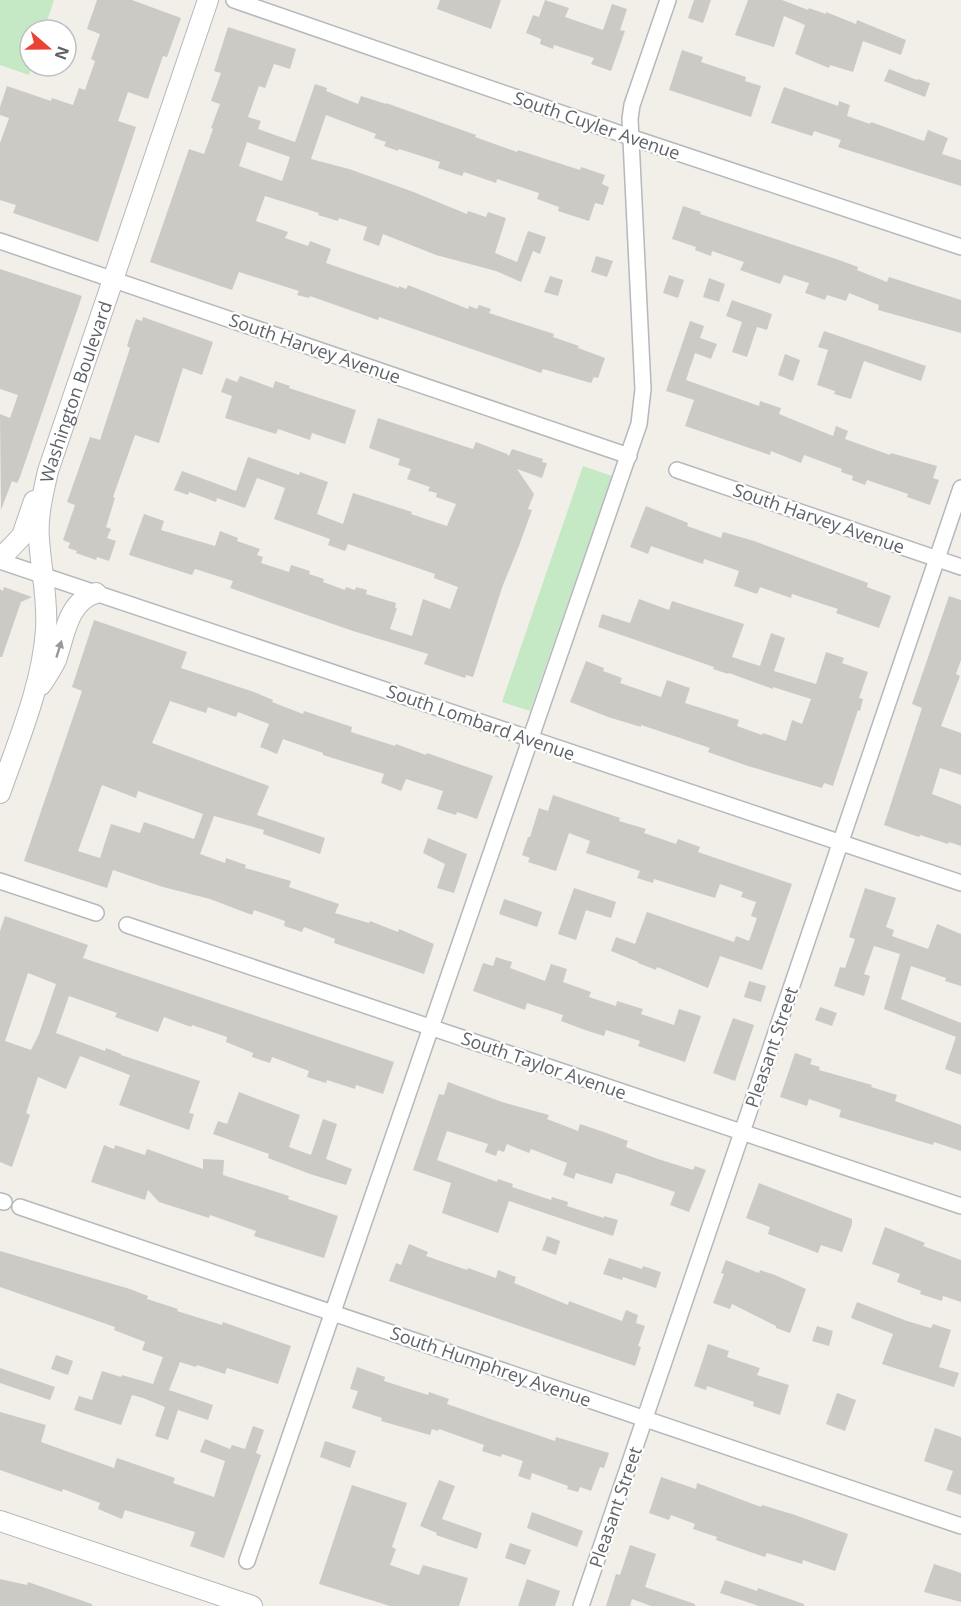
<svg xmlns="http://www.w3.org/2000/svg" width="961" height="1606" font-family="'Open Sans',sans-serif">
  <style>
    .green { fill: #c5e8c5 }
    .building { fill: #cccac5; fill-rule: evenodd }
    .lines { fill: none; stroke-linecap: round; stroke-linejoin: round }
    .minor-casing { stroke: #b5b8bc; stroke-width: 18 }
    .tertiary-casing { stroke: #b5b8bc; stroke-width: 22 }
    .minor { stroke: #fff; stroke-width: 15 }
    .tertiary { stroke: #fff; stroke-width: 20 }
    .oneway { fill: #979a9d }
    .labels { text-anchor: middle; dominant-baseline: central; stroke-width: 4.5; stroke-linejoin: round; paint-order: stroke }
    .street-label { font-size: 18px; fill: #5f6368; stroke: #fff }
  </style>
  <rect width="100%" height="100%" fill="#f1efe8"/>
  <path class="green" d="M0 0H54L44 30H30V66H32L29 75 0 65Z
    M583 466 612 476 530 711 502 702Z"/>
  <path class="building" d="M97 0H132L181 18 167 57 163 56 148 99 128 92 118 121 136 127 98 242 13 213 16 205 0 200V143L9 118 0 115V107L7 86 51 101 52 98 73 105 79 88 85 90 95 61 91 59 100 34 87 29Z
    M440 0H501L491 29 437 9Z
    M545 0 569 8 565 17 603 30 612 4 627 9 620 30 625 31 611 71 591 64 594 58 554 45 553 49 540 44 541 39 526 33 533 15 539 17Z
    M694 0H711L703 23 688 18Z
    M748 0H782L808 10 809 8 826 14V12L856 24 857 20 906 40 901 55 863 41 853 72 830 65 829 68 795 54 805 25 784 16 774 47 735 35Z
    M228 27 296 49 290 69 274 64 265 88 259 86 248 117 261 121 258 129 295 142 315 84 327 88 326 91 358 104 361 96 386 104V103L476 135 475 137 517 152 518 150 580 170 581 167 605 175 602 184 609 187 603 205 595 203 589 221 558 211 559 207 537 199 539 193 497 179 496 183 464 172 462 176 438 168 440 162 399 149 398 151 384 146 386 142 374 138 376 134 326 115 311 159 349 169 411 191 467 214 468 211 486 217 488 212 506 218 495 253 517 262 528 231 546 237 540 254 533 251 521 282 496 271 436 255 383 234 379 246 363 240 367 227 339 218 338 221 318 215 319 213 265 196 256 221 288 232 285 238 308 246 310 241 331 249 326 263 399 288V286L406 289 408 285 468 309 469 306 477 309 479 305 491 309 489 313 554 334 553 337 579 346 578 348 605 358 598 378 594 377 591 383 543 369 541 373 379 317 378 320 310 296 309 298 297 295 299 291 239 272 232 290 150 262 189 149 204 154 213 129 211 128 220 104 211 101 221 73 214 71ZM247 142 290 157 282 181 239 166Z
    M682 50 703 57 701 62 746 77 745 81 761 86 751 117 669 90Z
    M889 69 917 80 918 79 930 83 925 97 884 81Z
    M784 87 838 106 839 101 850 105 847 116 870 124 871 122 924 141 928 130 948 138 942 154 961 160V186L838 147 841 140 814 131 812 136 771 123Z
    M683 206 701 212 700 214 839 260 858 267 857 270 887 282 889 277 961 300V333L878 310 879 305 849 293 846 301 827 295 825 300 805 293 809 283 784 275 780 284 740 270 744 262 712 251 711 256 695 250 696 247 672 239Z
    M596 256 613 261 607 277 591 272Z
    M0 269 82 296 20 477 17 483 12 481 1 510 0 414 10 418 18 395 0 389Z
    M669 275 684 280 678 298 663 293Z
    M550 276 563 280 558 296 544 292Z
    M709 278 725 284 719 302 703 297Z
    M732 300 772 314 767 330 757 327 747 357 732 352 742 322 726 316Z
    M143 317 213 342 202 375 183 368 159 443 135 435 113 497 115 498 106 527 111 529 107 538 116 541 109 561 97 557 96 560 76 553 77 551 68 548 70 543 63 540 75 505 67 502 90 437 100 440 130 348 127 346 132 330 136 319 142 321Z
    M690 321 704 326 700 338 717 344 711 359 695 353 686 380 759 406 760 401 781 408 779 414 833 436 836 426 848 431 845 439 890 455 891 453 937 466 933 478 939 480 930 505 907 497 908 494 867 480 865 485 852 480 853 476 841 472 842 469 804 455 801 463 771 451 770 455 685 426 694 400 666 391Z
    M824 331 926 366 921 381 864 361 851 399 834 394 835 391 817 385 828 350 818 347Z
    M785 354 800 360 793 381 778 375Z
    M240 376 273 388 275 381 290 386 289 388 356 410 345 444 312 433 310 440 278 429 276 434 225 418 232 396 221 392 226 378 237 382Z
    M378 418 473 449 476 442 507 454 509 456 512 449 543 459 542 462 547 463 542 478 517 469 534 494 528 509 532 510 519 546 503 585 473 677 466 675 465 678 424 664 428 654 353 631 230 588 233 581 195 569 192 575 129 555 144 514 164 521 161 530 215 546 220 531 238 538 237 541 260 549 257 555 263 557 261 563 289 572 291 565 310 571 309 574 324 579 323 582 345 590 346 587 355 590 356 587 367 590 366 594 396 603 395 608H397L390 629 412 636 423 599 450 609 458 587 434 578 435 574 348 544 345 551 328 545 330 539 274 519 285 488 257 478 245 508 217 498 216 502 189 492 188 495 174 490 182 471 236 491 248 457 299 475 300 472 328 482 317 514 343 524 353 493 412 512 411 514 447 526 456 504 436 497 437 493 428 491 430 487 407 479 411 469 398 465 400 459 369 448Z
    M646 506 688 523 687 526 721 538 723 532 754 541 868 583 867 587 891 596 879 628 836 613 838 609 792 594 791 598 760 587 757 594 734 586 739 571 704 559 703 564 651 546 648 554 630 547Z
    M4 587 32 597 21 602 2 657H0V589L3 591Z
    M949 596 961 600V660L956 674 960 676 941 726 961 733V775L940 768 932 794 961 805V846L949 842 948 844 920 835 919 837 884 825 922 708 912 704Z
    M639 599 669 610 672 601 744 624 732 657 760 666 771 633 785 638 774 671 816 684 826 652 844 658 842 663 868 672 859 698 863 699 860 711 858 710 833 786 824 783 822 788 748 766 708 752 710 748 641 725V727L608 717 570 702 586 661 604 668 603 671 622 678 620 683 661 697 667 680 690 688 685 703 739 720 737 726 762 735 763 733 786 741 792 720 802 724 811 699 773 687V689L729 673 728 674 713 669 714 667 598 627 602 614 630 623Z
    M94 620 187 652 181 668 254 692 273 700 272 702 303 714 304 711 352 727 351 732 395 746 396 744 426 755 427 753 493 776 477 819 457 812 456 815 437 809 443 791 406 779 401 791 381 783 384 774 323 755V753L283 739 277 754 260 747 269 724 238 712 236 717 208 707 206 713 170 701 152 743 269 786 257 815 325 838 320 854 263 834 264 830 214 816 200 854 225 863 226 858 246 865 245 868 291 881 289 887 339 904 335 913 369 923 370 921 398 932 399 929 434 944 424 974 334 943 335 939 304 927 302 932 284 926 285 921 254 910 252 915 210 899 163 887 113 870 107 888 24 861 82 691 72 687ZM102 785 136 798 138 791 203 814 194 839 144 822 140 833 111 824 100 858 78 851Z
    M553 795 620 818 619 821 646 829 644 833 676 844 678 839 700 847 698 852 792 884 762 970 720 956 708 988 657 967 656 970 638 963V962L611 951 616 937 635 944 647 912 734 942 736 936 749 941 757 918 751 916 756 902 741 897 743 892 720 884 715 898 654 879 653 883 637 878 640 871 586 853 590 841 569 833 556 871 528 862 530 858 522 855 528 837H530L539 808 548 811Z
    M428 838 467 854 454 893 437 888 445 864 423 853Z
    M574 888 616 902 611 918 586 910 576 940 558 934Z
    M865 888 896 898 886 927 894 930 892 936 928 949 937 924 961 934V986L945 981 946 978 911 966 901 999 961 1023V1075L945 1069 956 1037 884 1009 900 954 874 946 864 974 870 976 864 996 834 986 840 967 845 968 855 939 849 937Z
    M504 899 542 912 537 927 499 914Z
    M5 916 88 945 83 958 394 1062 383 1094 356 1085 355 1089 327 1080 326 1083 307 1077 309 1071 272 1057 270 1063 252 1057 253 1053 226 1042 227 1037 192 1025 191 1027 164 1017 158 1032 115 1017 117 1013 69 996 56 1033 105 1051 106 1048 121 1054V1055L200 1081 189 1113 194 1114 189 1130 119 1105 130 1075 80 1056 66 1089 38 1077 26 1113 30 1115 12 1167 0 1162V931ZM28 973 56 984 39 1034 31 1050 5 1041Z
    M496 957 512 962 510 968 545 981 551 964 567 969 563 982 591 992 589 997 616 1006 617 1001 643 1009 641 1014 674 1025 679 1009 701 1016 685 1062 638 1046 640 1041 606 1030 604 1036 585 1030 561 1021 563 1015 527 1003 525 1010 473 991 483 963 493 966Z
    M749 981 766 986 761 1002 744 997Z
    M820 1007 837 1013 832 1026 815 1020Z
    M733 1018 754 1025 735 1081 713 1073Z
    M795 1053 812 1059 810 1064 820 1067 819 1070 872 1085 871 1087 897 1095 895 1101 961 1125V1151L934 1142 933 1145 839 1117 841 1110 809 1099 807 1106 780 1097Z
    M448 1082 502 1102 549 1115 547 1119 578 1131 580 1124 601 1131 628 1141 626 1147 658 1159 693 1170 695 1166 706 1170 689 1212 670 1205 675 1192 624 1175 616 1173 612 1184 576 1173 574 1179 563 1175 567 1163 531 1149 529 1153 507 1144 504 1152 498 1150 496 1156 485 1152 488 1144 447 1131 437 1160 497 1182 498 1179 513 1184 512 1187 551 1200 552 1197 568 1202 567 1206 604 1218V1216L618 1220 613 1236 509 1201 498 1233 442 1213 451 1183 413 1170 439 1094 444 1095Z
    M239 1092 300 1115 289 1147 311 1155 323 1119 337 1124 326 1159 352 1169 346 1185 310 1174 268 1158 269 1154 213 1134 218 1121 227 1124Z
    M104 1145 114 1149 115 1145 145 1155 147 1149 203 1169V1159L224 1160 223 1175 289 1196 288 1199 338 1216 324 1258 254 1236 256 1231 210 1215 209 1218 159 1202 148 1190 145 1200 91 1182Z
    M759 1183 852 1219V1224L842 1252 821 1245 818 1253 768 1234 770 1227 746 1218Z
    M885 1227 925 1243 923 1246 961 1260V1302L943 1296 942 1301 920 1294 921 1291 897 1282 900 1274 872 1264Z
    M547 1236 560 1241 556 1255 542 1250Z
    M409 1244 428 1252 426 1256 467 1270 468 1268 496 1278 498 1270 516 1277 514 1283 568 1305 569 1301 622 1321 626 1310 638 1315 636 1323 645 1326 638 1346 641 1347 635 1366 389 1281 396 1263 401 1265Z
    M0 1251 130 1289 148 1296 147 1299 178 1309 177 1311 222 1325 223 1322 291 1346 278 1384 227 1368 225 1374 197 1365 196 1367 180 1362 169 1390 213 1405 208 1420 178 1410 168 1440 155 1436 165 1407 143 1398 132 1395 121 1425 74 1410 79 1396 92 1400 102 1371 121 1377 122 1375 153 1384 163 1357 142 1350 145 1342 114 1330 115 1327 0 1287Z
    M609 1258 642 1269 643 1266 661 1272 656 1288 623 1277 622 1280 603 1274Z
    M726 1260 759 1273 760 1270 775 1275 806 1289 790 1333 776 1328V1326L732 1304 730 1309 713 1303 724 1274 721 1273Z
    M857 1302 907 1321 931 1328 933 1324 951 1330 939 1367 959 1373 954 1387 882 1364 893 1334 851 1318Z
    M817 1326 833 1331 829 1346 812 1341Z
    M708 1344 729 1351 727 1357 760 1368 757 1375 789 1385 780 1415 753 1406 754 1402 707 1386 706 1390 694 1386Z
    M56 1355 73 1361 68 1375 51 1369Z
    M357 1367 385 1377 384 1381 428 1395 429 1392 449 1399 447 1404 493 1420 555 1441 556 1437 609 1453 604 1468 600 1467 591 1491 580 1487 578 1492 567 1489 568 1486 532 1473 530 1480 518 1476 523 1461 502 1454 501 1457 482 1451 484 1445 439 1429 438 1431 432 1429 430 1435 381 1421 382 1418 352 1408 358 1391 350 1389Z
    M0 1368 55 1387 50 1400 0 1383Z
    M837 1393 856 1400 845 1431 826 1424Z
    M0 1412 46 1425 41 1442 114 1468 117 1458 175 1478 173 1483 214 1497 225 1461 200 1452 205 1439 230 1449 232 1445 245 1449 253 1426 264 1430 256 1453 261 1455 224 1558 190 1546 195 1532 125 1510 122 1519 98 1509 100 1503 63 1489 62 1492 0 1470Z
    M935 1428 961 1437V1495L946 1490 953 1471 924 1461Z
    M325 1441 356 1451 350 1468 320 1457Z
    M661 1477 696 1489 697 1483 761 1507 762 1505 795 1515 848 1534 835 1571 803 1560 802 1564 767 1553 765 1557 716 1540 717 1537 693 1529 695 1524 671 1515 669 1520 649 1513Z
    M439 1480 455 1486 442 1519 482 1533 477 1549 436 1535 437 1533 420 1526Z
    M352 1485 407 1503 392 1547 396 1549 390 1565 419 1575 423 1565 468 1578 459 1606H390L319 1584Z
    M532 1512 583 1531 577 1547 527 1528Z
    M510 1543 531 1550 525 1565 505 1558Z
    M630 1545 656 1554 645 1587 695 1604V1606H651L632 1599 630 1606H606L616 1574 620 1575Z
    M934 1564 961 1573V1602L924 1592Z
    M0 1579 27 1585 28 1582 92 1604V1606H0Z
    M527 1579 560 1591 555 1606H518Z
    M725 1580 757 1591 758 1588 804 1604V1606H759L720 1593Z"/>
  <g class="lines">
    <g class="minor-casing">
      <path id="minor" d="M234 0 630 137 961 247
        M0 241 629 456
        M677 470 961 567
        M0 561 961 883
        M0 881 96 913
        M127 925 961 1206
        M0 1201 4 1202
        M20 1207 961 1526
        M247 1561 639 424 643 389 630 119 632 105 668 0
        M581 1606 961 488"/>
    </g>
    <g class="tertiary-casing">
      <g id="tertiary">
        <path d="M0 559 22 536 34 501"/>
        <path d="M41 685C46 677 52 669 56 660 65 635 67 602 96 593"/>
        <path id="s1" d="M0 793C18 741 42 686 46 630 48 597 41 571 39 539 37 516 43 494 48 471L208 0"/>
        <path d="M0 1521 252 1606"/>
      </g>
    </g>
    <use href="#minor" class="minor"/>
    <use href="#tertiary" class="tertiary"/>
  </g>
  <defs><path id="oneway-solid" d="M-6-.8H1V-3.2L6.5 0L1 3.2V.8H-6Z" transform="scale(1.5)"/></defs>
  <use class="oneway" href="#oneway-solid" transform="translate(59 649) rotate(-73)"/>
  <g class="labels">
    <g class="street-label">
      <text transform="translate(597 125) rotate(19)">South Cuyler Avenue</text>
      <text transform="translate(315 348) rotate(19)">South Harvey Avenue</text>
      <text stroke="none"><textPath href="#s1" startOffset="414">Washington Boulevard</textPath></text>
      <text transform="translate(819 518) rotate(19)">South Harvey Avenue</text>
      <text transform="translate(481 722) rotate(19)">South Lombard Avenue</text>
      <text transform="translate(771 1047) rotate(-71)">Pleasant Street</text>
      <text transform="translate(544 1065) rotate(19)">South Taylor Avenue</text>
      <text transform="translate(491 1366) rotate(19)">South Humphrey Avenue</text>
      <text transform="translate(615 1507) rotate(-71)">Pleasant Street</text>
    </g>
  </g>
  <g transform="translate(48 48) rotate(110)"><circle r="28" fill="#ffffff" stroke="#bfc1c3" stroke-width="1.5"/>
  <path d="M0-4.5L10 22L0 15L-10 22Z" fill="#ea4335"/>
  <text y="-9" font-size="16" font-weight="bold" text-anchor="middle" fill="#5f6368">N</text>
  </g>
</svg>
